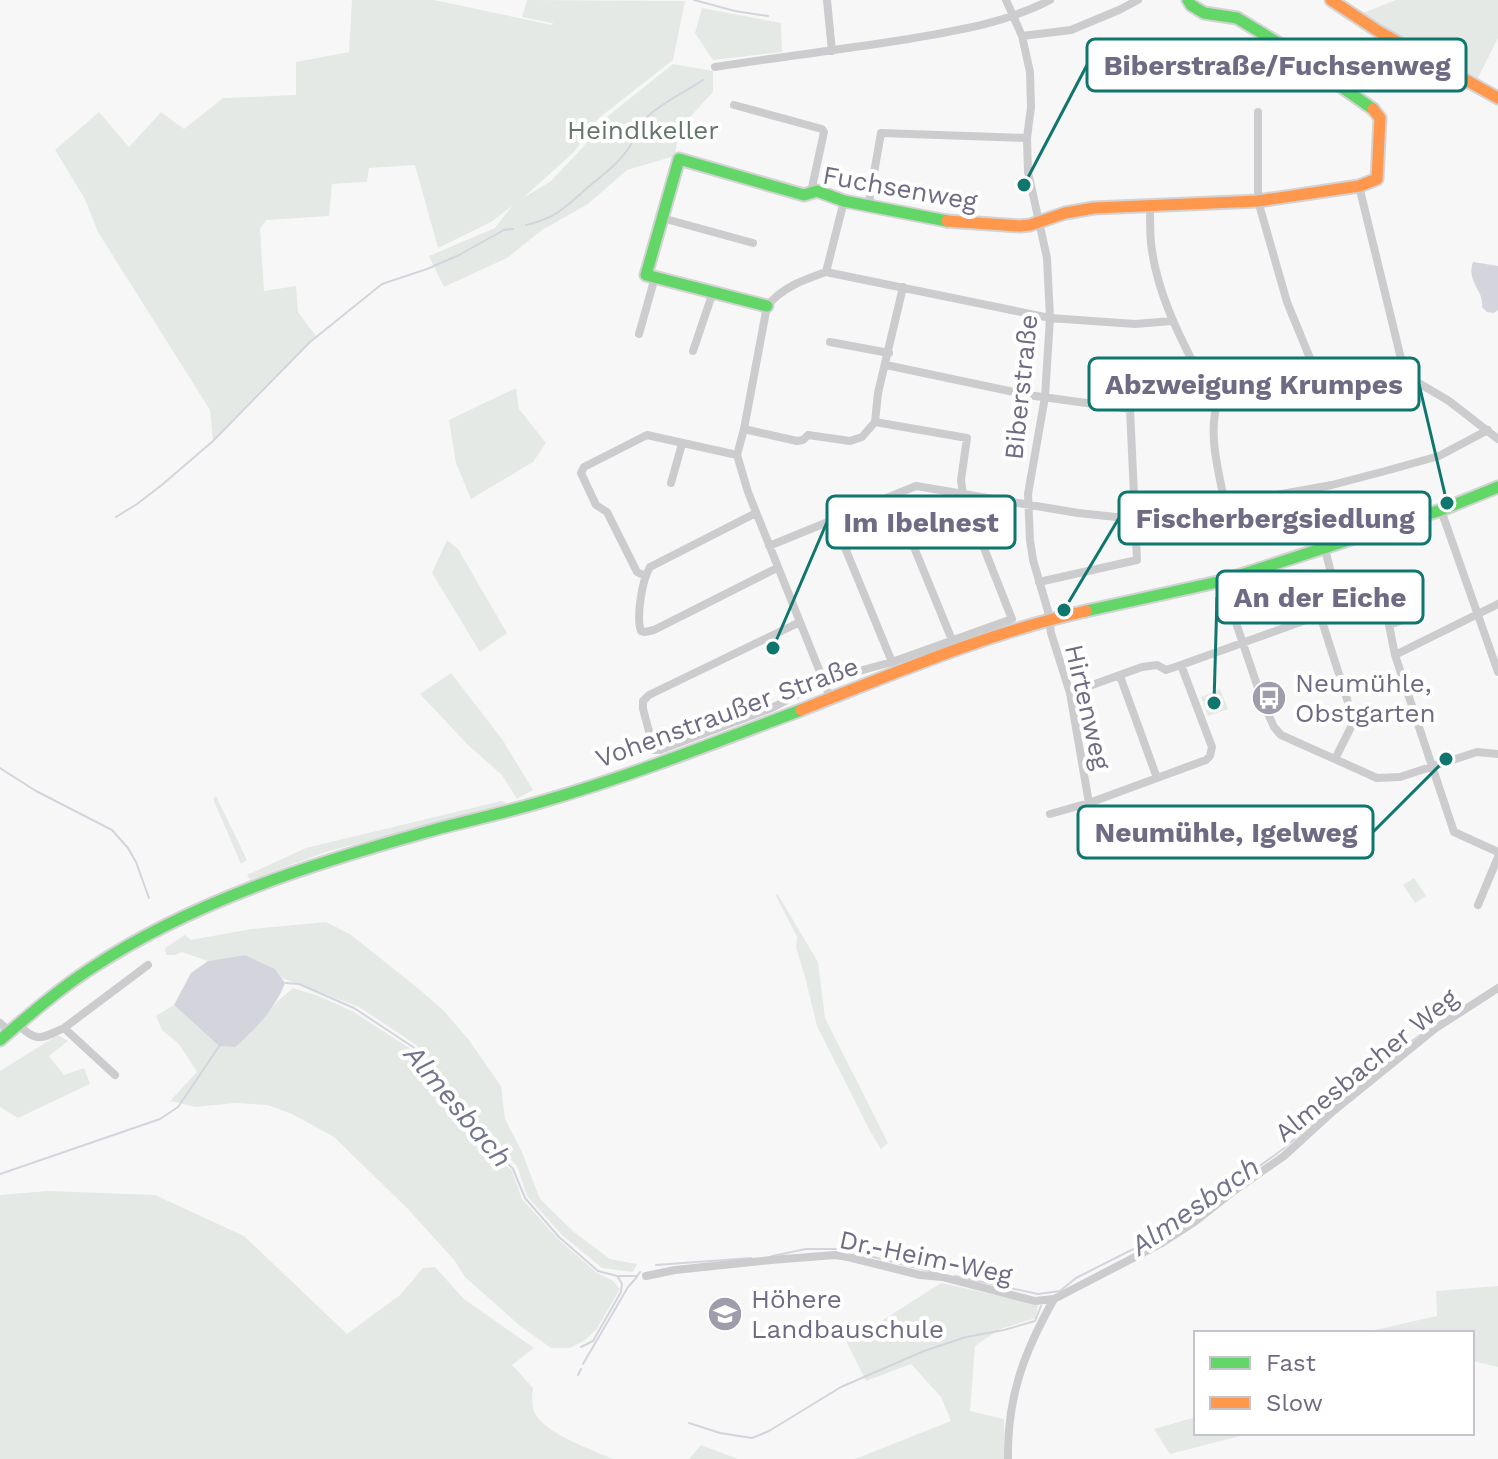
<svg xmlns="http://www.w3.org/2000/svg" width="1498" height="1459" font-family="'Work Sans',sans-serif">
  <style>
    .green { fill: #e5e9e6 }
    .water { fill: #d4d4dc }
    .lines { fill: none; stroke-linecap: round; stroke-linejoin: round }
    .stream { stroke: #d4d4dc; stroke-width: 2 }
    .fast-casing { stroke: #d3d3d5; stroke-width: 15 }
    .slow-casing { stroke: #d3d3d5; stroke-width: 15 }
    .street { stroke: #ccccce; stroke-width: 8 }
    .fast { stroke: #63d668; stroke-width: 11 }
    .slow { stroke: #ff974d; stroke-width: 11 }
    .labels { text-anchor: middle; dominant-baseline: central; stroke-width: 8; stroke-linejoin: round; paint-order: stroke }
    .park-label { font-size: 26px; fill: #65766d; stroke: #fff }
    .street-label { font-size: 26px; fill: #6f6b84; stroke: #fff }
    .poi-label { font-size: 26px; fill: #6f6b84; stroke: #fff; text-anchor: start }
    .water-label { font-size: 28px; font-style: italic; fill: #72738c; stroke: #fff }
    .leader { fill: none; stroke: #0f766e; stroke-width: 3 }
    .callout-dot { fill: #0f766e; stroke: #fff; stroke-width: 3 }
    .callout { fill: #fff; stroke: #0f766e; stroke-width: 3 }
    .callout-label { font-size: 28px; text-anchor: middle; font-weight: bold; fill: #6f6b84 }
  </style>
  <rect width="100%" height="100%" fill="#f7f7f7"/>
  <path class="green" d="M352 0H434L552 25 553 20 552 23 522 17 527 0 685 1 673 60 599 118 574 152 523 198 551 181 583 147 603 120 673 64 713 71V92L679 129 675 156 627 170 588 204 542 230 507 258 444 287 429 256 495 228 512 206 491 222 438 248 415 165 369 168 367 182 332 184 329 216 266 220 260 229 264 291 296 286 298 312 316 336 213 441 210 410 98 232 85 199 55 150 99 112 129 147 161 112 184 129 223 98 296 95V62L349 52Z
    M1396 0H1498V38L1478 78 1358 15Z
    M702 8 781 23 782 52 713 60 695 33Z
    M516 388 519 409 546 443 533 462 471 499 456 463 449 420Z
    M447 540 458 549 507 633 480 652 432 573Z
    M451 673 502 739 533 790 517 799 502 775 468 745 420 694Z
    M1220 689 1228 709 1208 716 1201 697Z
    M216 796 247 860 241 864 213 799Z
    M501 801 508 803 326 852 250 880 247 875 306 848Z
    M1414 878 1426 896 1415 903 1403 885Z
    M777 893 818 962 825 1018 888 1143 881 1149 870 1131 817 1026 805 977 796 947 797 937 776 896Z
    M326 922 350 934 419 989 445 1012 468 1039 501 1086 505 1119 522 1152 540 1199 574 1232 610 1259 637 1264 633 1272 602 1268 562 1235 527 1196 517 1166 492 1140 416 1045 359 1007 282 978 275 969 245 955 208 961 182 952 175 955H166L165 948 185 935 191 940 251 929Z
    M293 988 316 995 352 1011 411 1049 485 1145 512 1171 522 1199 557 1238 597 1273 612 1280 620 1289 596 1330 584 1341 570 1348H551L520 1326 465 1277 455 1261 408 1209 334 1137 292 1114 268 1105 234 1103 196 1107 170 1101 197 1072 179 1044 162 1030 156 1016 174 1005 219 1046 247 1037 278 1001Z
    M58 1035 68 1041 49 1056 64 1075 84 1068 90 1084 18 1118 0 1107V1071Z
    M48 1191 155 1195 244 1236 347 1334 400 1295 423 1268 435 1267 464 1299 534 1348 512 1365 533 1388C532 1396 531 1405 535 1413 545 1434 593 1450 613 1459H0V1195Z
    M941 1283 1038 1304 1036 1318 1000 1329 975 1346 970 1411 1004 1419 1005 1459H855L951 1421 941 1397 911 1364 866 1381 847 1343Z
    M1498 1286V1367L1472 1361V1333H1361L1437 1316 1436 1291Z
    M1196 1417V1433H1252L1170 1454 1154 1429Z
    M701 1445 738 1459H689Z"/>
  <path class="water" d="M1473 262 1498 266V310L1494 313 1487 312 1482 307C1484 289 1466 283 1473 262Z
    M245 955 275 969 285 983C275 1009 256 1029 235 1047L219 1046 174 1005 191 973 208 961Z"/>
  <g class="lines">
    <path class="stream" d="M694 0 735 11 768 16
      M526 225C560 217 567 205 593 183 605 173 619 163 628 149 635 139 638 127 647 117 658 105 688 90 703 80
      M116 517 137 504 163 484 213 441 310 342 382 284 427 269 459 255 504 230 513 229
      M0 768 36 791 112 830 128 848 136 862 149 898
      M286 983 299 984 354 1008 413 1047 488 1142 513 1169 525 1198 559 1237 598 1271 617 1276H637L640 1272
      M1406 1045 1426 1031
      M1394 1054 1401 1049
      M1369 1075 1390 1057
      M1329 1107 1364 1079
      M0 1174 160 1119 178 1107 220 1045
      M772 1256 806 1249H841L937 1273
      M656 1265 751 1258
      M955 1276 1038 1294 1060 1291 1076 1278 1171 1230 1283 1149 1324 1113
      M581 1347 593 1341 621 1292 622 1284 618 1277
      M583 1364 628 1287 637 1277
      M578 1375 581 1369
      M689 1423 720 1433 752 1438 769 1431 841 1387 924 1351 966 1337 1004 1330 1035 1321 1041 1306"/>
    <g class="fast-casing">
      <path id="fast" d="M1188 0 1191 5 1204 13 1237 18 1283 46 1373 109
        M767 306 646 275 679 159 804 195 817 191 844 201 947 221
        M1086 611 1222 581 1441 510 1498 487
        M0 1040C29 1015 58 990 90 969 191 902 311 864 426 832 465 821 505 813 544 801 631 776 716 742 801 710"/>
    </g>
    <g class="slow-casing">
      <path id="slow" d="M1331 0 1378 31 1498 98
        M947 221 1020 226 1030 225 1065 213 1094 208 1258 201 1359 186 1377 179 1380 118 1373 109
        M801 710C895 673 987 633 1086 611"/>
    </g>
    <path class="street" d="M827 0 832 51
      M1006 0 1022 36 1030 72 1031 107 1027 138 1028 172 1047 258 1050 318 1045 397 1028 494 1030 540 1033 560 1048 611 1051 633 1070 693 1089 803 1092 826 1091 835
      M1022 36 1071 30 1119 10 1138 0
      M715 67C780 57 845 49 909 39 958 30 1006 23 1050 0
      M734 105 822 129 824 132 811 192
      M1258 112V201L1287 302 1323 390
      M1359 186 1405 375 1449 401 1498 439
      M1150 206C1150 218 1150 231 1151 243 1157 299 1186 348 1211 398L1217 404 1323 390 1405 375
      M868 207 881 133 1027 138
      M662 218 753 243
      M826 272 844 201
      M639 334 655 277
      M830 342 889 353
      M693 351 713 292
      M886 365 1028 395 1130 409 1137 560 1039 582
      M1217 404C1208 436 1219 473 1225 504
      M744 429 797 441 803 440 808 435 850 441 862 437 875 422 878 393 903 287
      M671 483 682 444
      M893 496 952 640
      M1441 510 1498 672
      M756 513 650 567C642 580 636 617 641 631L645 632 654 630 777 568
      M834 521 892 662
      M769 546 916 486 1078 513 1116 517 1159 516 1332 485 1389 470 1439 456 1488 430
      M645 576 637 572 607 512 596 505 581 473 584 467 647 435 737 455
      M1222 581 1262 700 1274 727 1281 735 1377 778 1400 777 1477 752 1498 754
      M1320 615 1332 611 1335 589 1325 549
      M1400 621 1389 625 1395 655 1454 832 1498 852
      M800 622 649 695 643 701V709L654 750H660L772 708 823 681 892 662 1012 619 963 495 961 480 967 438 875 422
      M1395 655 1498 604
      M1120 676 1157 778
      M1070 693 1142 667 1157 665 1166 670 1181 665 1320 615 1354 721 1335 759
      M830 697 748 492 737 455 744 429 767 306C783 287 803 280 826 272L1050 318 1135 324 1172 321
      M1050 814 1089 803 1206 760 1210 756 1212 747 1181 665
      M1478 905 1498 857
      M0 1023 9 1031
      M18 1024C36 1043 41 1039 64 1028L148 965
      M64 1028 115 1075
      M646 1276 675 1270 771 1260 835 1255 848 1257 920 1275 942 1277 1035 1301 1054 1299 1162 1243 1193 1223 1231 1193 1284 1156 1331 1113 1436 1028 1498 988
      M1008 1459C1007 1397 1024 1352 1054 1299"/>
    <use href="#fast" class="fast"/>
    <use href="#slow" class="slow"/>
  </g>
  <defs>
    <g id="bus-disc" transform="scale(1.8)"><circle r="9.5" fill="#9f9cac" stroke="#fff"/><path d="M-5-6H5V4H4V6H2V4H-2V6H-4V4H-5ZM-3.5-4V0h7V-4ZM-3.5 1.2v1.5H-2V1.2ZM2 1.2v1.5H3.5V1.2Z" fill="#fff"/></g>
    <g id="university-disc" transform="scale(1.8)"><circle r="9.5" fill="#9f9cac" stroke="#fff"/><path d="M0-5L7-2L0 1L-7-2ZM-4 1L0 2.5L4 1V4Q0 6-4 4Z" fill="#fff"/></g>
  </defs>
  <g fill-rule="evenodd">
    <use href="#bus-disc" x="1269" y="698"/>
    <use href="#university-disc" x="725" y="1314"/>
  </g>
  <g class="labels">
    <g class="park-label">
      <text x="643" y="130">Heindlkeller</text>
    </g>
    <g class="street-label">
      <text transform="translate(900 188) rotate(10)">Fuchsenweg</text>
      <text transform="translate(1021 387) rotate(-84)">Biberstraße</text>
      <text transform="translate(1088 707) rotate(77)">Hirtenweg</text>
      <text transform="translate(727 712) rotate(-20)">Vohenstraußer Straße</text>
      <text transform="translate(1366 1065) rotate(-39)">Almesbacher Weg</text>
      <text transform="translate(926 1257) rotate(12)">Dr.-Heim-Weg</text>
    </g>
    <g class="poi-label">
      <text x="1295" y="683">Neumühle,<tspan x="1295" dy="30">Obstgarten</tspan></text>
      <text x="751" y="1299">Höhere<tspan x="751" dy="30">Landbauschule</tspan></text>
    </g>
    <g class="water-label">
      <text transform="translate(458 1106) rotate(50)">Almesbach</text>
      <text transform="translate(1195 1206) rotate(-35)">Almesbach</text>
    </g>
  </g>
  <path class="leader" d="M1024 185L1087 65M1447 503L1419 384M1064 610L1119 518M773 648L827 522M1214 703L1217 597M1446 759L1373 832"/>
  <g class="callout-dot">
    <circle cx="1024" cy="185" r="8"/>
    <circle cx="1447" cy="503" r="8"/>
    <circle cx="1064" cy="610" r="8"/>
    <circle cx="773" cy="648" r="8"/>
    <circle cx="1214" cy="703" r="8"/>
    <circle cx="1446" cy="759" r="8"/>
  </g>
  <g class="callout">
    <rect x="1087" y="39" width="379" height="52" rx="8"/>
    <rect x="1089" y="358" width="330" height="52" rx="8"/>
    <rect x="1119" y="492" width="311" height="52" rx="8"/>
    <rect x="827" y="496" width="188" height="52" rx="8"/>
    <rect x="1217" y="571" width="206" height="52" rx="8"/>
    <rect x="1078" y="806" width="295" height="52" rx="8"/>
  </g>
  <g class="callout-label">
    <text x="1277" y="75">Biberstraße/Fuchsenweg</text>
    <text x="1254" y="394">Abzweigung Krumpes</text>
    <text x="1275" y="528">Fischerbergsiedlung</text>
    <text x="921" y="532">Im Ibelnest</text>
    <text x="1320" y="607">An der Eiche</text>
    <text x="1226" y="842">Neumühle, Igelweg</text>
  </g>
  <rect x="1194" y="1331" width="280" height="104" fill="#ffffff" stroke="#c5c4ce" stroke-width="2"/>
  <rect x="1210" y="1357" width="40" height="12" fill="#63d668" stroke="#c5c4ce" stroke-width="2"/>
  <text x="1266" y="1371" font-size="24" fill="#6f6b84">Fast</text>
  <rect x="1210" y="1397" width="40" height="12" fill="#ff974d" stroke="#c5c4ce" stroke-width="2"/>
  <text x="1266" y="1411" font-size="24" fill="#6f6b84">Slow</text>
</svg>
